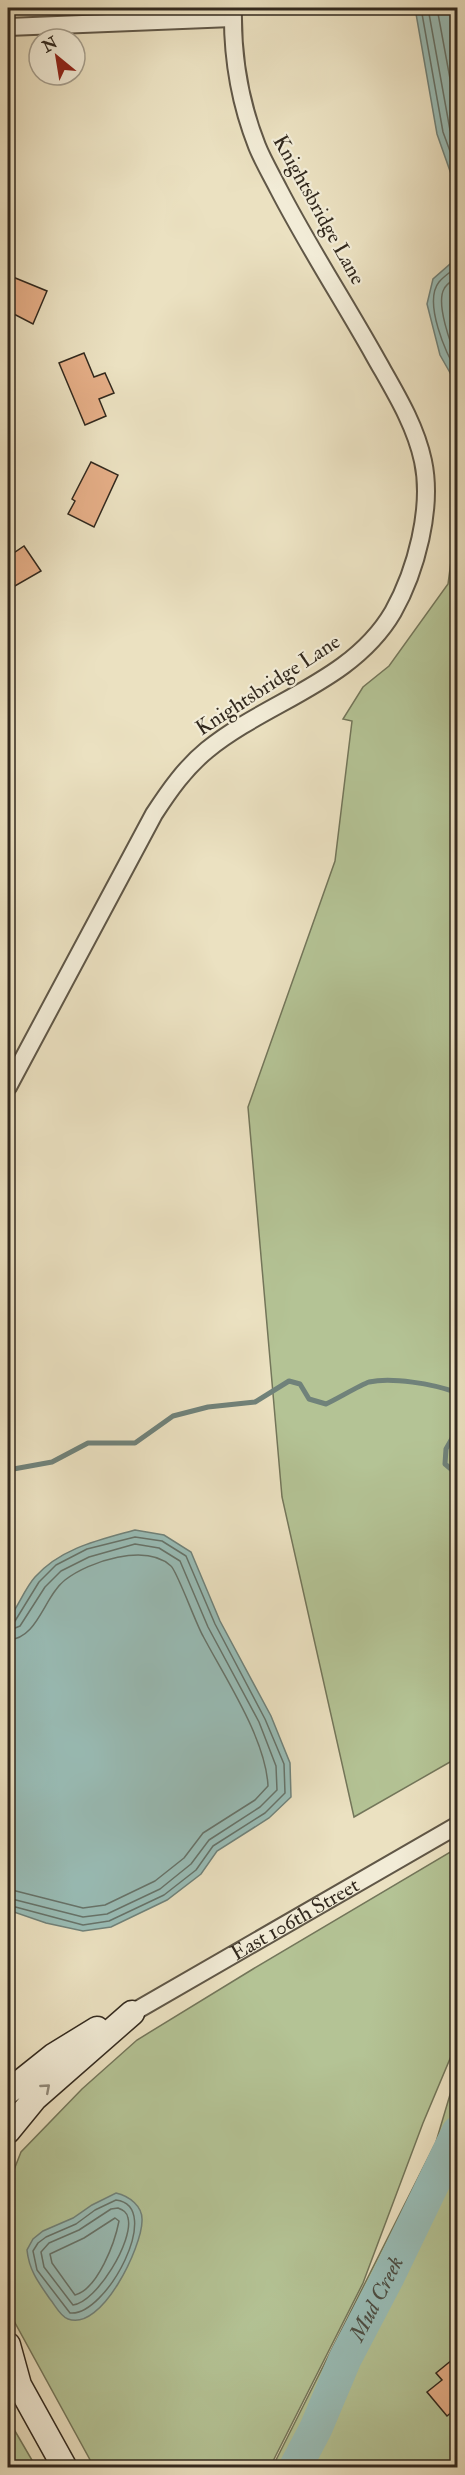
<svg xmlns="http://www.w3.org/2000/svg" width="465" height="2475" font-family="'IM FELL Double Pica',serif">
  <style>
    .green { fill: #b4c395; stroke: #73765a; stroke-width: 1.5 }
    .water { fill: #99bdb7; stroke: #70827a; stroke-width: 1.5 }
    .lines { fill: none; stroke-linecap: round; stroke-linejoin: round }
    .shore { stroke: #66736a; stroke-width: 1.5 }
    .stream { stroke: #70827a; stroke-width: 5 }
    .river { stroke: #99bdb7; stroke-width: 33 }
    .building { fill: #e5ae87; stroke: #32291e; stroke-width: 1.5 }
    .street-casing { stroke: #605747; stroke-width: 20 }
    .secondary-casing { stroke: #32291e; stroke-width: 27 }
    .street { stroke: #f2ecd7; stroke-width: 16 }
    .secondary { stroke: #f2ecd7; stroke-width: 24 }
    .oneway { stroke: #928a7a }
    .labels { text-anchor: middle; dominant-baseline: central; stroke-width: 4.5; stroke-linejoin: round; paint-order: stroke }
    .street-label { font-size: 21px; fill: #32291e; stroke: #f2ecd7 }
    .water-label { font-size: 22px; font-style: italic; fill: #4c4e44; stroke: #f2ecd7 }
  </style>
  <rect width="100%" height="100%" fill="#ebe1c1"/>
  <filter id="stains"><feTurbulence type="fractalNoise" baseFrequency=".00333" numOctaves="4"/><feColorMatrix values="0 0 0 0 .2 0 0 0 0 .09 0 0 0 0 .02 0 0 0 .5 -.17"/></filter>
  <radialGradient id="worn" r=".72"><stop offset=".6" stop-color="#630" stop-opacity="0"/><stop offset="1" stop-color="#630" stop-opacity=".3"/></radialGradient>
  <path class="green" d="M457 516V1758L354 1817 282 1497 248 1107 335 861 352 721 343 719 363 687 389 666 448 584Z
    M457 1848V2042L423 2123 363 2283 270 2467H94L8 2310V2185L21 2152 82 2089 137 2040 253 1969Z
    M457 2071V2467L272 2468 436 2142Z
    M8 2419 36 2467H8Z"/>
  <path class="water" d="M415 8H457V191L437 134Z
    M457 258V385L440 355 427 304 433 279Z
    M135 1530 164 1535 191 1552 220 1621 271 1716 290 1763 291 1797 269 1818 217 1851 201 1874 167 1900 111 1927 83 1931 46 1923 8 1910V1620C18 1607 25 1588 35 1577 61 1548 99 1540 135 1530Z
    M116 2193C129 2196 143 2206 142 2221 142 2246 102 2332 68 2319 60 2316 55 2305 50 2299 38 2282 29 2270 27 2250L33 2239 43 2231 73 2218 92 2205Z"/>
  <g class="lines">
    <path class="shore" d="M421 8 443 132 458 173
      M428 8 450 130 458 151
      M437 8 458 122
      M458 266C452 271 444 276 439 282 423 302 446 354 458 373
      M458 276C453 280 446 284 444 289 436 303 450 345 458 358
      M8 1623 15 1621 39 1582 56 1565 87 1549 135 1537 162 1541 186 1556 215 1624 265 1719 284 1764 285 1793 265 1813 213 1846 196 1870 164 1895 109 1921 83 1925 8 1905
      M8 1631 20 1626 45 1587 61 1571 89 1557 135 1544 159 1548 180 1561 208 1627 259 1722 276 1766 277 1790 260 1807 209 1840 191 1864 160 1889 107 1914 83 1917 8 1898
      M8 1640C38 1639 44 1596 65 1580 89 1561 146 1543 171 1566 177 1571 196 1624 203 1636 225 1678 266 1739 268 1786L255 1800 203 1833 184 1858 155 1881 105 1905 83 1908 8 1889
      M116 2200C165 2206 106 2317 70 2313L37 2270 33 2251 38 2243 46 2237 76 2224 95 2210Z
      M118 2208C123 2210 127 2212 128 2218 134 2240 97 2302 73 2305L44 2267 41 2252 49 2243 79 2230 111 2209Z
      M115 2218 119 2221C115 2242 98 2289 75 2295L52 2263 50 2254 84 2238Z"/>
    <path class="stream" d="M458 1428 446 1449 445 1464 458 1475
      M8 1470 52 1462 88 1443H135L173 1416 208 1407 255 1402 289 1381 300 1384 309 1399 326 1404C337 1399 360 1385 369 1382 392 1377 433 1384 455 1392L458 1399"/>
    <path class="river" id="s1" d="M295 2468 316 2428 345 2359 388 2277 458 2132"/>
  </g>
  <path class="building" d="M8 275 47 291 33 324 8 311Z
    M84 353 94 377 105 373 114 393 99 399 106 416 85 425 59 363Z
    M91 462 118 475 94 527 68 514 75 501 72 499Z
    M24 546 41 571 8 590V557Z
    M458 2355V2407L447 2416 427 2392 442 2380 436 2373Z"/>
  <g class="lines">
    <g class="street-casing">
      <g id="street">
        <path d="M8 27 232 18"/>
        <path d="M8 1087 154 814C169 791 185 768 207 750 267 701 352 682 393 612 416 571 433 508 423 461 415 423 393 389 374 355 343 300 308 246 279 190 272 176 263 161 257 146 240 103 232 54 233 8"/>
        <path id="s2" d="M132 2013 458 1825"/>
      </g>
    </g>
    <g class="secondary-casing">
      <path id="secondary" d="M8 2092 53 2056 97 2029
        M8 2131 35 2098 132 2013
        M8 2345 19 2385 65 2468"/>
    </g>
    <use href="#street" class="street"/>
    <use href="#secondary" class="secondary"/>
  </g>
  <defs><path id="oneway-chevron" d="M-2-3.5L2.5 0L-2 3.5" fill="none" stroke-width="1.6" stroke-linecap="round" stroke-linejoin="round" transform="scale(1.5)"/></defs>
  <use class="oneway" href="#oneway-chevron" transform="translate(46 2088) rotate(-41)"/>
  <g class="labels">
    <g class="street-label">
      <text transform="translate(319 210) rotate(61)">Knightsbridge Lane</text>
      <text transform="translate(268 685) rotate(-33)">Knightsbridge Lane</text>
      <text stroke="none"><textPath href="#s2" startOffset="188">East 106th Street</textPath></text>
    </g>
    <g class="water-label">
      <text stroke="none"><textPath href="#s1" startOffset="188">Mud Creek</textPath></text>
    </g>
  </g>
  <rect width="465" height="2475" fill="none" stroke="#ebe1c1" stroke-width="30"/>
  <rect x="9" y="9" width="447" height="2457" fill="none" stroke="#32291e" stroke-width="3"/>
  <rect x="15" y="15" width="435" height="2445" fill="none" stroke="#32291e" stroke-width="1.5"/>
  <g transform="translate(57 57) rotate(330)"><circle r="28" fill="#f2ecd7" stroke="#a59e8d" stroke-width="1.5"/>
  <path d="M0-4.5L10 22L0 15L-10 22Z" fill="#8f2418"/>
  <text y="-9" font-size="16" font-weight="bold" text-anchor="middle" fill="#32291e">N</text>
  </g>
  <rect width="100%" height="100%" filter="url(#stains)"/>
  <rect width="100%" height="100%" fill="url(#worn)"/>
</svg>
